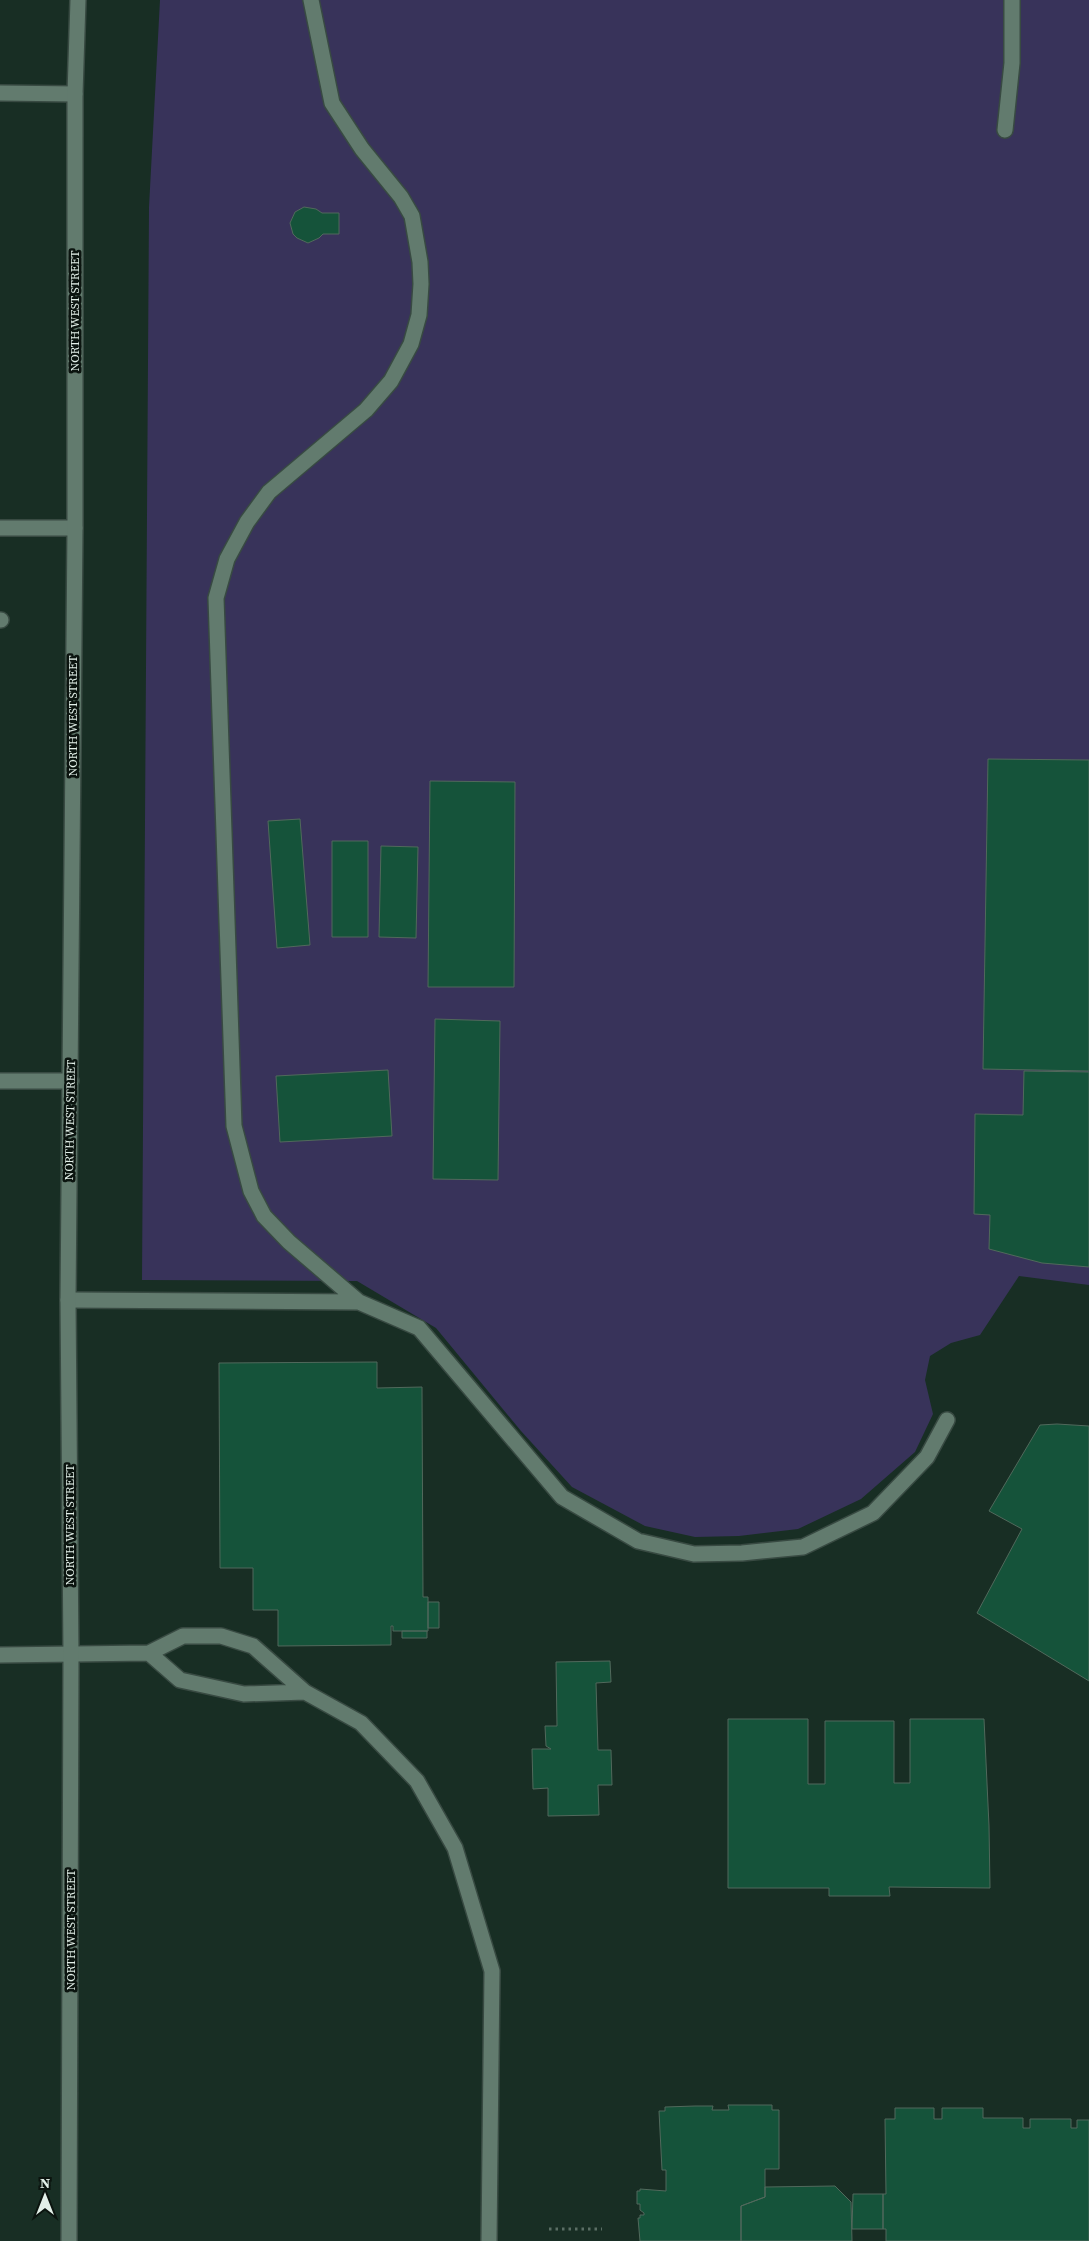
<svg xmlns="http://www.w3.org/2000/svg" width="1089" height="2241" font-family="'Source Serif 4',serif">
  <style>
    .green { fill: #38335a }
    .building { fill: #15533a; stroke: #51695c }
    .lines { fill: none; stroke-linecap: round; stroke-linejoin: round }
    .lane-casing { stroke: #384a42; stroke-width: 18 }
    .street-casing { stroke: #384a42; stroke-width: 18 }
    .secondary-casing { stroke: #384a42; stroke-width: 18 }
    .path { stroke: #5b6e65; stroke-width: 3; stroke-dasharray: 2.5 4; stroke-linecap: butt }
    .lane { stroke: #627b6e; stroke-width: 15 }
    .street { stroke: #627b6e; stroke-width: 15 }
    .secondary { stroke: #627b6e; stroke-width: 15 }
    .labels { text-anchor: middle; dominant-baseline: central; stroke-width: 5; stroke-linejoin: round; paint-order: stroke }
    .street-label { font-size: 12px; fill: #e3f0e9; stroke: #0b140f }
  </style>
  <rect width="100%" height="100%" fill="#182e24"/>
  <path class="green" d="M160 0H1089V1285L1019 1276 980 1335 951 1343 930 1356 925 1380 933 1414 915 1452 861 1499 798 1529 739 1536 695 1537 645 1526 572 1487 521 1431 436 1328 357 1281 142 1280 149 207Z"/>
  <path class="building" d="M304 207 316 209 322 213H339V234H323L319 238 308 243 297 238 293 234 290 223 295 212Z
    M988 759 1089 760V1071L983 1069Z
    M430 781 515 782 514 987H428Z
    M300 819 310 945 277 948 268 821Z
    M332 841H368V937H332Z
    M381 846 418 847 416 938 379 937Z
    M435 1019 500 1021 498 1180 433 1179Z
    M388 1070 392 1136 280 1142 276 1076Z
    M1024 1071 1089 1072V1267L1042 1263 989 1249 990 1215 974 1214 975 1114 1023 1115Z
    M377 1362V1388L422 1387 423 1597H428V1631H393V1626H391V1645L278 1646V1610H253V1568H220L219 1363Z
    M1057 1424 1089 1426V1681L977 1613 1022 1529 989 1511 1040 1425Z
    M428 1602H439V1628H428Z
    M402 1631H427V1638H402Z
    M610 1661 611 1682 596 1683 598 1750H611L612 1785H598L599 1815 548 1816V1788L533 1789 532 1749H551L546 1746 545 1726H557L556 1662Z
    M728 1719H808V1784H825V1721H894V1783H910V1719H984L989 1826 990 1888 889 1887 890 1896H829V1888H728Z
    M728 2105H772V2110H779V2169H765V2197L741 2206V2241H640L638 2218H640V2215H644V2213L640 2210V2204H637V2191H640V2189L666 2191V2170H662L659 2111H665V2107L695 2106H713L712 2110H729Z
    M895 2108H934V2119H942V2108H983V2118H1023V2128H1030V2119H1071V2128H1077V2120H1089V2241H886V2229H883V2194H886L885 2119H895Z
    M835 2186 851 2202 852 2241H741V2206L765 2197V2187Z
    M853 2194H883V2229H852Z"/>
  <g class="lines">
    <g class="lane-casing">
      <path id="lane" d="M311 0 332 103 362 149 401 197 412 216 420 262 421 284 419 315 411 344 391 381 366 410 269 492 247 522 227 559 216 598 234 1126 251 1191 264 1216 289 1242 359 1302 419 1328 562 1497 638 1541 694 1554 742 1553 803 1547 873 1513 927 1457 947 1420
        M0 93 75 94
        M1005 130 1012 63V0
        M0 620H1
        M68 1300 359 1302"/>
    </g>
    <g class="street-casing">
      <path id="street" d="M0 528H75
        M0 1081H71
        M149 1653 180 1680 244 1694 305 1692
        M0 1655 149 1653 183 1636H221L253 1646 305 1692 361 1723 417 1781 455 1848 492 1971 489 2241"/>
    </g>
    <g class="secondary-casing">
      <path id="secondary" d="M69 2241 71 1655 68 1300 75 528V94L78 0"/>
    </g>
    <path class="path" d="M549 2229H602"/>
    <use href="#lane" class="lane"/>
    <use href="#street" class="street"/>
    <use href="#secondary" class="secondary"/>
  </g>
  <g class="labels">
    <g class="street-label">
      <text transform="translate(75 311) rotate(-90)">NORTH WEST STREET</text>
      <text transform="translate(73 716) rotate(-90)">NORTH WEST STREET</text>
      <text transform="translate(70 1120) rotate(-89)">NORTH WEST STREET</text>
      <text transform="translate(70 1525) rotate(-90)">NORTH WEST STREET</text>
      <text transform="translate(71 1930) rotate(-90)">NORTH WEST STREET</text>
    </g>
  </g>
  <g transform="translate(45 2196)" stroke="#0b140f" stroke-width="4" paint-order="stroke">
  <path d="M0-4L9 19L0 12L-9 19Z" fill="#e3f0e9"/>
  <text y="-8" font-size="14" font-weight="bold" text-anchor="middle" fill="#e3f0e9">N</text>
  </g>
</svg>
